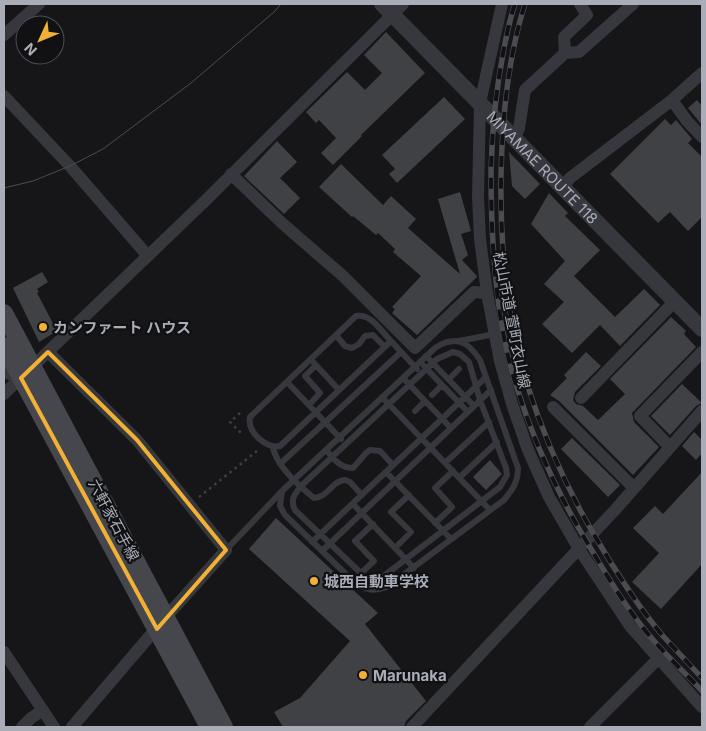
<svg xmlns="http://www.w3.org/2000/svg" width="706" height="731" font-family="Inter,'Noto Sans JP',sans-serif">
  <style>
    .building { fill: #404145 }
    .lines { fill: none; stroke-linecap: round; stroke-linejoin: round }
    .path { stroke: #3d3f44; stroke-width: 2.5; stroke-dasharray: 2.5 4; stroke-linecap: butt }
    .service { stroke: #37383d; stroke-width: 6 }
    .minor { stroke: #37383d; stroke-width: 12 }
    .tertiary { stroke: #37383d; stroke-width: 16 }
    .secondary { stroke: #45474d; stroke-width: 18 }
    .tram { stroke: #4a4c52; stroke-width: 1 }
    .rail-casing { stroke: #4a4c52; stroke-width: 5.5 }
    .rail { stroke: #111113; stroke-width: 4; stroke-dasharray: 11; stroke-linecap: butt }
    .marked { fill: none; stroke: #f2b134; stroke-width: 4; stroke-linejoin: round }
    .poi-dot { fill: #f2b134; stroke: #111113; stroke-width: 2 }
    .labels { text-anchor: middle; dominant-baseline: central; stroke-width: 4.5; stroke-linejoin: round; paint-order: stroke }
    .street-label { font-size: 15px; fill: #a8adb8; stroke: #111113 }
    .poi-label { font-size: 15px; font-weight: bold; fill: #a8adb8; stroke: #111113; text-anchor: start }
  </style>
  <rect width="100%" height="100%" fill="#161618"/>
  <path class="building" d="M386 32 425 73 361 135 362 136 333 165 321 153 336 138 319 120 316 123 306 112 347 72 365 90 382 73 364 55Z
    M444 97 465 119 397 183 389 174 395 169 382 155Z
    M697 100 702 106V125L688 108Z
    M665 119 671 125 676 120 692 139 688 143 702 157V217L688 231 670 212 658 223 610 174Z
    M277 141 297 162 280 178 300 198 284 214 244 176Z
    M509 152 540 184 525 199 512 186Z
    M341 164 383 205 391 196 416 219 408 228 460 274 438 199 460 192 471 231 461 234 468 255 462 260 476 275 477 277 417 335 392 313 395 309 392 307 421 276 393 252 395 249 378 233 376 235 353 216 352 217 319 187Z
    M549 193 568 213 565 216 600 250 574 276 615 317 644 289 660 305 620 346 600 325 572 353 542 324 564 302 544 284 565 261 531 224Z
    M42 272 48 282 37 289 39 292 37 293 57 331 39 342 13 288Z
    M671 317 686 331 684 334 696 347 632 413 634 422 659 447 633 475 559 401 550 395 567 378 564 375 586 352 601 366 575 392 573 400 576 404 583 406 598 420 625 394 610 379Z
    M682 384 702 403 696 406 670 435 651 416Z
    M694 432 702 440V453L696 460 682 446Z
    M572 438 620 485 608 497 561 449Z
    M490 460 502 474 486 490 473 477Z
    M702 472V564L661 609 632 582 659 553 633 528 655 506 663 514Z
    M276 518 378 613 365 624 426 701 406 721 404 727H283L274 712 300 698 350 641 249 549Z"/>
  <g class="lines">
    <path class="path" d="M240 413 230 422 241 433
      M199 497 257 451"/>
    <path class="service" d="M336 335 345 346 352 348 359 344 365 336 373 335 385 347
      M391 341C381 331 371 313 356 316L250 417C247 432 266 449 280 446L391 341 417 369
      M459 341 495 334
      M453 352 460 354 469 362 480 400 506 468 507 475 500 487 385 575 378 579 366 578 295 510C290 500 294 495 301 486L437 359Z
      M426 356 474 406
      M314 363 339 390
      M424 366 468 412
      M403 378 451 428
      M449 379 459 369
      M287 382 341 439
      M432 395 442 385
      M382 397 490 510
      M309 405 320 393 305 376 316 365
      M415 411 425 401
      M273 448C277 466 299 486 314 498 329 497 331 481 345 480L350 482 362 495
      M326 450C334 459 340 468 353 468L366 453 370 450 380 451 393 465
      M445 463 489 422
      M280 464 401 352
      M386 472 451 539
      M459 478 497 442
      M353 504 414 568
      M435 523 452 507 435 488 453 471
      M312 542 486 377
      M395 548 411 532 391 512 409 495
      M226 550 282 491 435 348C455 335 468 341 480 360L518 468C518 482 513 489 504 500L387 587C373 592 366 590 354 582L285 515 280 506 282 491
      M322 551 491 390
      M361 573 374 561 355 541 373 524"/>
    <path class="minor" d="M502 4 480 103 478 197 480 239 487 293 500 361 512 404 528 450 549 497 579 549 630 626 702 707
      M4 35 39 4
      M565 53 579 52 633 4
      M4 96 70 166 147 255
      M672 100 687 121 702 137
      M515 138 519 128 525 90 565 53 564 37 587 15 580 4
      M231 174 283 224 343 276 415 348 474 292 487 293
      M563 187 570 178 672 100 702 73
      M48 352 137 440 226 550 166 617 72 727
      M4 372 21 378
      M4 394 205 201 403 4
      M581 398 675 301
      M553 407 634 488
      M670 447 640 416 702 352
      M4 652 54 727
      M22 727 31 718 43 710
      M412 727 615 510 702 411
      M590 727 658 659"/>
    <path class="tertiary" id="s1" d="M382 4 702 329"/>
    <path class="secondary" d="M4 313 224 727
      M4 346 209 727"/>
    <path class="tram" d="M4 188 33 181 70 166 103 149 191 83 274 12 281 4"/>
    <g class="rail-casing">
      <path id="rail" d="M515 4C510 18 507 33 504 48 496 89 492 130 491 171 491 240 495 319 516 385 534 443 559 497 591 549 610 581 630 614 655 642 670 659 687 675 702 691
        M525 4C508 57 502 120 501 176 500 241 506 319 526 381 544 438 568 492 599 543 618 575 639 608 663 636 676 650 689 664 702 678"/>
    </g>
    <use href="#rail" class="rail"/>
  </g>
  <path class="marked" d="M48 352 137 440 226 550 157 629 21 378Z"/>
  <g class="poi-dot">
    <circle cx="43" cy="327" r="5"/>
    <circle cx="314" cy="581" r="5"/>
    <circle cx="363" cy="675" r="5"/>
  </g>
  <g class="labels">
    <g class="street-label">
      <text stroke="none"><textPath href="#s1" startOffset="229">MIYAMAE ROUTE 118</textPath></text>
      <text transform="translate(512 320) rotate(79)">松山市道 萱町衣山線</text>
      <text transform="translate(114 520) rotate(62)">六軒家石手線</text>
    </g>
    <g class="poi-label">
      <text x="53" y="327">カンファート ハウス</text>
      <text x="324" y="581">城西自動車学校</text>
      <text x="373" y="675">Marunaka</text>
    </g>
  </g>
  <rect width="706" height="731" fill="none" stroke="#a8adb8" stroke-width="10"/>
  <g transform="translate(40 40) rotate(226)"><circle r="24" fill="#111113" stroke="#4d4f55"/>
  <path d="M0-4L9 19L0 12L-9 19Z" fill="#f2b134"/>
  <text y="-8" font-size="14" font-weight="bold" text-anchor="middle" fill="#a8adb8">N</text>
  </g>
</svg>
